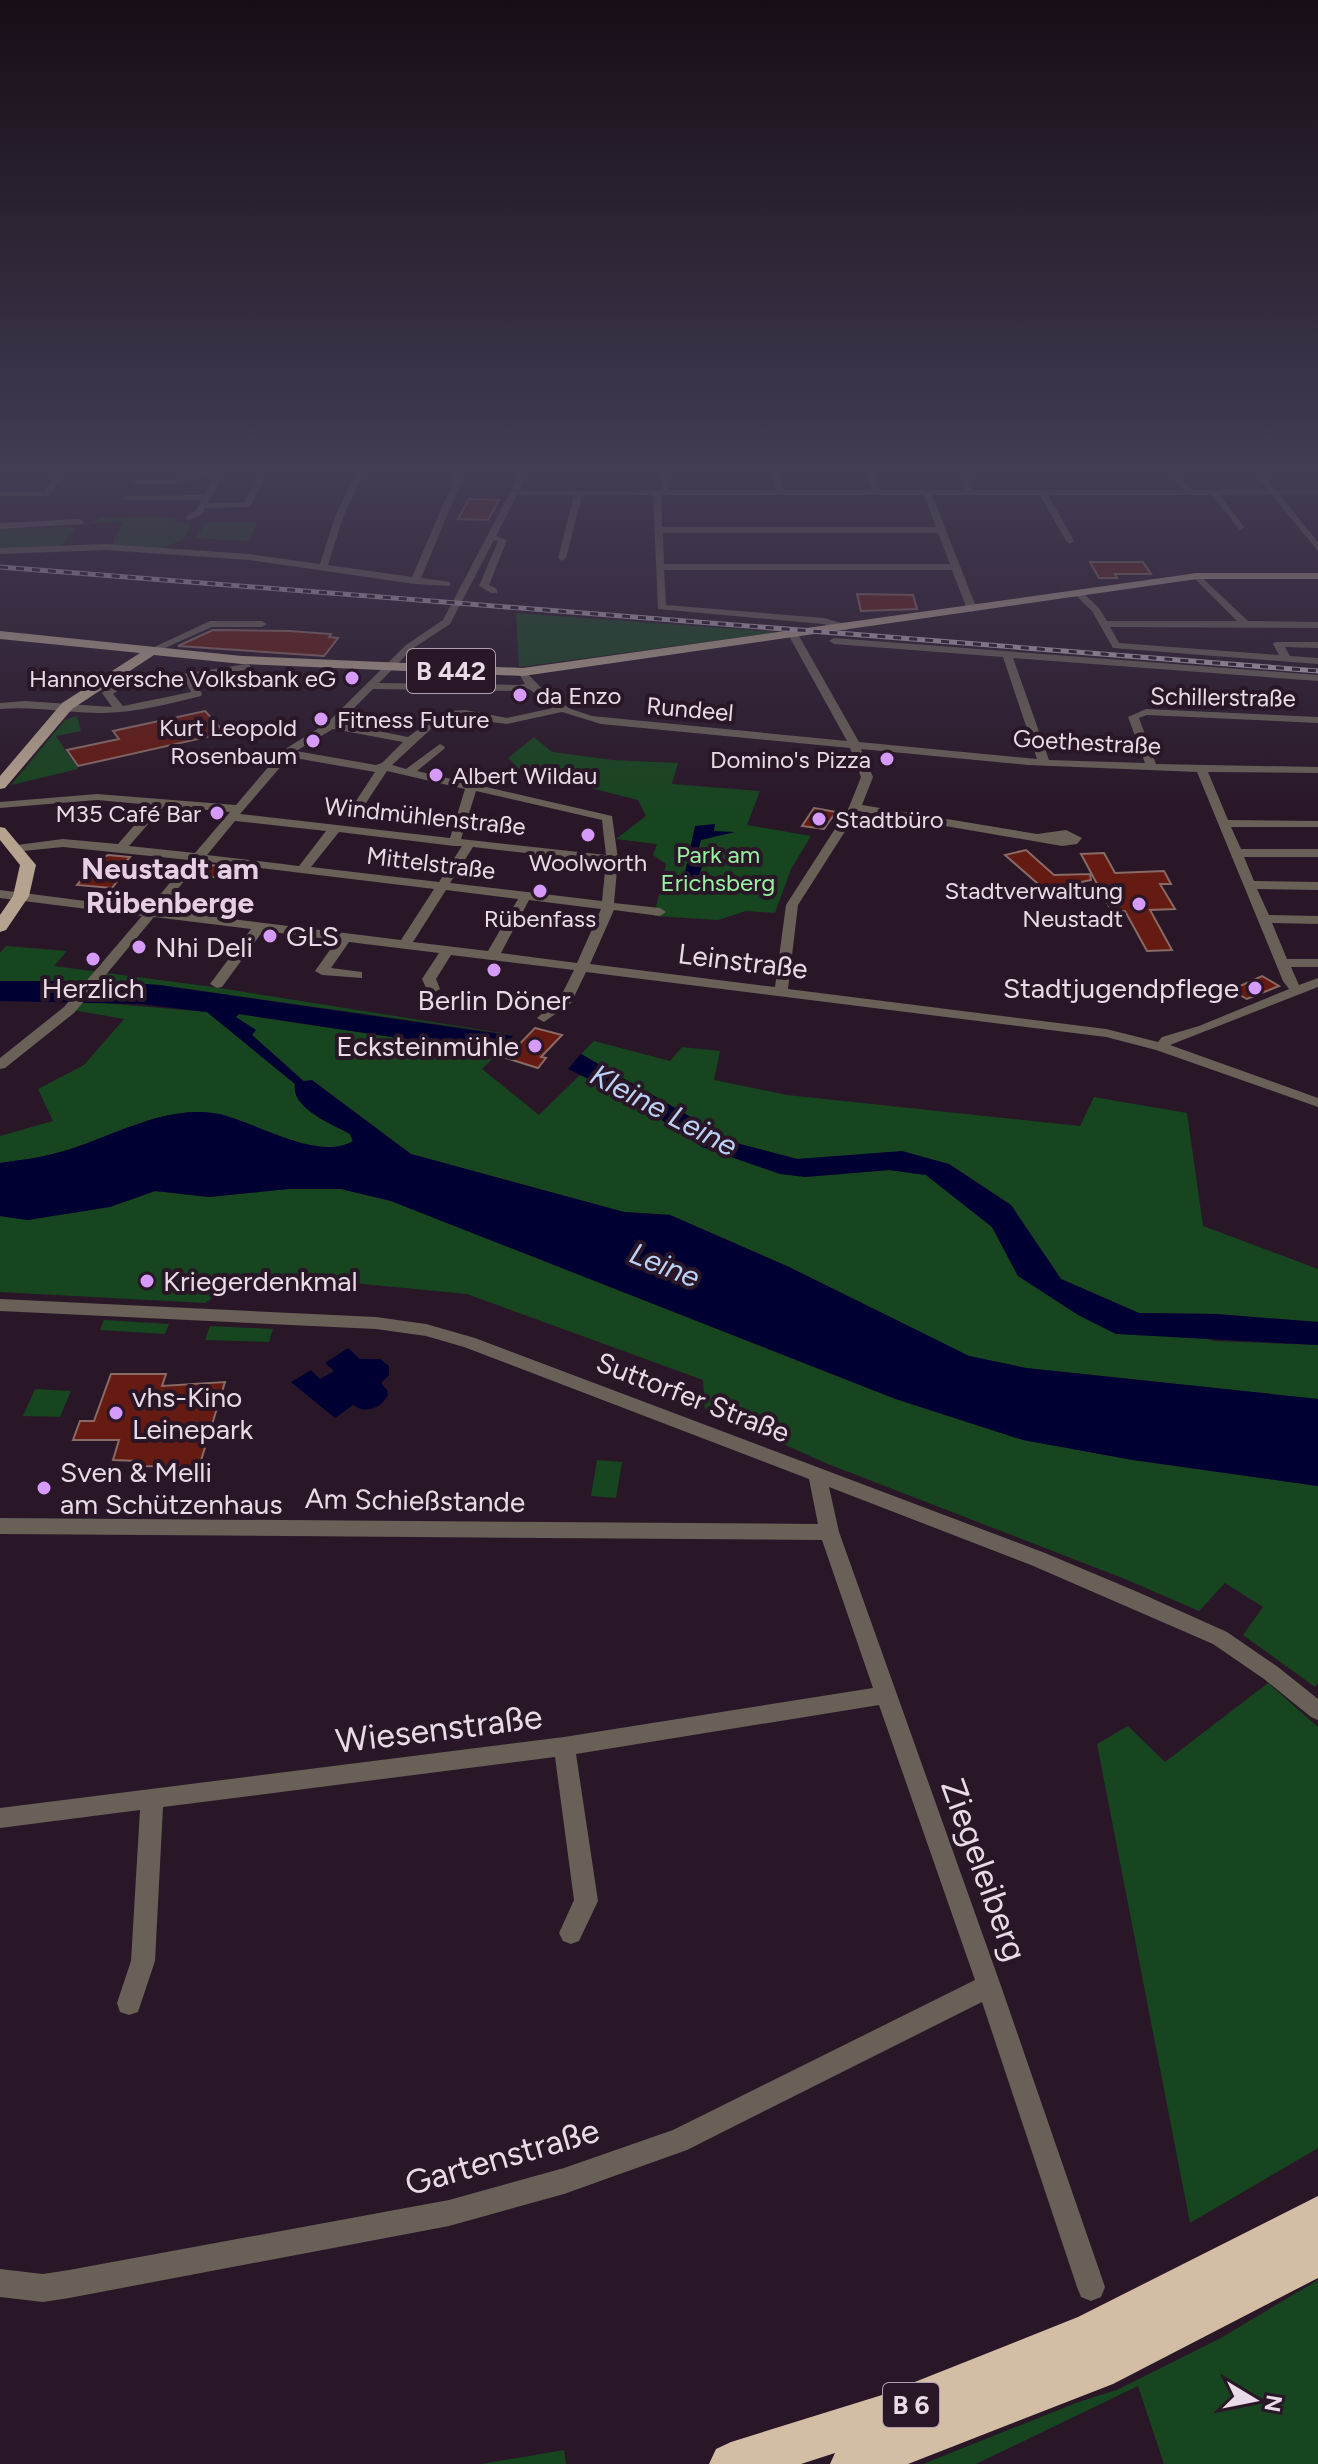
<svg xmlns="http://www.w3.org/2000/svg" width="1318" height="2464" font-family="Figtree,sans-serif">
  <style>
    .green { fill: #17451f }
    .water { fill: #003 }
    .building { fill: #651a12; stroke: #896a64; stroke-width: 2 }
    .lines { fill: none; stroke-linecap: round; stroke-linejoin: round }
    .minor { fill: #696057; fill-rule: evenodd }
    .major { fill: #b5a38f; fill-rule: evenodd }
    .highway { fill: #d3bea5; fill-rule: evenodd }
    .rail-casing { stroke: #baacb9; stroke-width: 5 }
    .rail { stroke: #291728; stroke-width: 3; stroke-dasharray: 8; stroke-linecap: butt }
    .poi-dot { fill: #d69bfa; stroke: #291728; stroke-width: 3 }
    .labels { text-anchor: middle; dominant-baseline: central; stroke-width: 8; stroke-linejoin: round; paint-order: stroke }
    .far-poi-label { font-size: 24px; fill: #e8dbe7; stroke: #291728; text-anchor: end }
    .far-street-label { font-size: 24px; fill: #e8dbe7; stroke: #291728 }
    .far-park-label { font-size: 24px; fill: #97f1a1; stroke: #291728 }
    .shield { fill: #291728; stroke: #afa0ae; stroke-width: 2 }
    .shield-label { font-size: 26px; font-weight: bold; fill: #e8dbe7 }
    .poi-label { font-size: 28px; fill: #e8dbe7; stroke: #291728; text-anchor: start }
    .street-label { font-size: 28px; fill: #e8dbe7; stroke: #291728 }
    .far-district-label { font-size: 30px; font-weight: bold; fill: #e7cee5; stroke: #291728 }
    .water-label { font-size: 30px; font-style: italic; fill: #bbd1f5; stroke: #291728 }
    .near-street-label { font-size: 34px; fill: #e8dbe7; stroke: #291728 }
  </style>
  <rect width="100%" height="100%" fill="#291728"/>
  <path class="green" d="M156 517 175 518 174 522 191 524 183 540 162 548 114 545 113 541 123 522 88 523 102 518Z
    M206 523H257L249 541 195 538Z
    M70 527 75 529 62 546 0 549V529Z
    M516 613 778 632 519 667Z
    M77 716 81 731 56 736 78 769 11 785 65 720Z
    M534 737 552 752 613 760 678 763 672 784 760 791 747 825 811 836 791 869 775 913 746 911 718 920 654 916 666 864 653 855 657 844 616 839 646 816 638 800 520 770 508 758Z
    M6 946 67 951 54 966 213 987 514 1035 159 985 102 981H0V953Z
    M80 1001 207 1012 295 1084 323 1119 350 1134 353 1142C318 1162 255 1122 219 1114 165 1103 111 1138 60 1152 41 1158 20 1160 0 1163V1136L53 1121 38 1089 84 1065 124 1019 73 1010Z
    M238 1014 405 1039 503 1048 482 1069 539 1115 580 1075 632 1100 702 1147 805 1177 889 1170 926 1175 992 1227 1018 1276 1214 1341 1318 1345V1399L1026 1368 969 1356 789 1267 670 1215 624 1212 411 1154 304 1081 251 1034 255 1031 236 1017Z
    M594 1041 670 1061 682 1047 720 1051 714 1080 787 1095 1080 1126 1094 1097 1187 1113 1203 1226 1318 1269V1322L1216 1314 1139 1313 1061 1279 1011 1205 949 1164 844 1157 797 1159 736 1143 581 1054Z
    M288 1189H341L391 1201 895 1399 1023 1440 1133 1460 1318 1486V1683L1315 1687 1243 1635 1263 1607 1225 1583 1199 1611 1125 1579 828 1464 705 1409 703 1380 467 1294 248 1273 205 1303 0 1292V1216L28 1220 124 1202 155 1191 209 1197Z
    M104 1320 169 1324 165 1334 100 1330Z
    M210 1326 273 1329 269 1342 205 1340Z
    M35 1389 71 1391 60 1417 23 1416Z
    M597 1460 622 1462 616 1498 591 1496Z
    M1268 1683 1318 1727V2148L1190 2223 1097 1744 1128 1726 1165 1762Z
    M1318 2280V2464H1164L1138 2386 976 2464H923L1076 2403 1119 2389 1219 2339Z
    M564 2450 566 2464H481Z"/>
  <path class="water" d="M715 824 714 831 735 832 701 840 697 856 703 864 699 875 684 877 695 826Z
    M0 981H102L159 985 513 1036 503 1048 405 1039 239 1014 236 1017 256 1030 252 1035 303 1081 312 1080 411 1154 624 1212 670 1215 789 1267 969 1356 1026 1368 1318 1399V1486L1133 1460 1023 1440 896 1399 391 1201 341 1189H288L209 1197 155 1191 110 1207 28 1220 0 1216V1163C20 1160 41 1158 60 1152 111 1138 165 1103 219 1114 255 1122 318 1162 353 1141L350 1134C333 1125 290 1108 295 1084L207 1012 140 1004 0 1001Z
    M581 1054 736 1143 797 1159 902 1151 949 1164 1011 1205 1061 1279 1139 1313 1216 1314 1318 1322V1345L1116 1334 1078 1315 1018 1276 992 1227 926 1175 889 1170 805 1177 780 1174 702 1147 632 1100 568 1069Z
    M348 1348 360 1359H380L389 1366V1375L381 1383 387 1390 388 1395C380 1409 366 1414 353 1405L335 1418 291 1382 311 1370 320 1379 334 1371 325 1363Z"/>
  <path class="building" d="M469 499 499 500 488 520 458 519Z
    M1090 562H1143L1151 574H1115L1117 578H1099Z
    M857 594 913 595 917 609 861 611Z
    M213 630 290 631 331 634 329 637 338 638 324 656 178 646Z
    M205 711 225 733 78 766 67 750 119 739 113 731Z
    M814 808 836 812 824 829 802 826Z
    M1026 850 1054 875 1090 874 1091 880 1045 890 1005 855Z
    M1104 853 1115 873 1164 871 1171 884H1160L1175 909 1150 910 1172 950 1147 951 1125 911 1112 912 1081 854Z
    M108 855 130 857 119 870H126L112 888 77 885 96 862Z
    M203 864 232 868 223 878 194 875Z
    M1262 976 1279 986 1247 999 1231 990Z
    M535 1028 562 1035 541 1057 546 1058 538 1068 506 1058Z
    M111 1374H166L162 1386 225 1382 199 1467 137 1466 138 1461 113 1460 119 1440H73L80 1421H94Z"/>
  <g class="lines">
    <path class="minor" d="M0 468H5L0 471Z
      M58 468 69 469 49 496H0V492H44L60 470Z
      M184 468 207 471 221 479 208 503H244L261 468H269L250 507 205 508 202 514 189 520 185 517 196 510 202 500H126L122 498 126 496 204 495 212 480 202 476 174 484H137L133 482 137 480H174L195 473Z
      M358 468H366L343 517 328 565 412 577 459 468H467L421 578 450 582V586L415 584 249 560 106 550 0 554V548L106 544 249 554 320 564 335 517Z
      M523 468H531L519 491 660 490 664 468H672L668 490H776L772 468H780L784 490H871L864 468H872L879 490H965L958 468H966L973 490H1183L1168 468H1176L1191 490H1267L1250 468H1258L1276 490H1318V494H1279L1318 542V551L1271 494 1220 495 1244 527 1240 530 1212 495H1048L1074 541 1070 544 1066 541 1040 495H932L977 609 972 612 967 609 952 570H664L666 605 824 618 848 625V629L845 630 823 624 658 609 653 495H582L566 558 562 561 558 558 574 495H517L496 536 507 540 489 585 497 589V593H491L479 586 498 541 494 540 450 624 412 649 379 683 519 685 525 684 518 672 523 669 549 696 571 709 592 716 847 741 789 636 794 633 799 636 859 742 1037 759 1003 657 834 644 829 641 834 638 1318 675V681L1013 658 1049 760 1145 763 1128 717 1146 709 1318 717V723L1147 715 1139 718 1156 764 1318 767V773L1208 772 1228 820 1318 821V827H1231L1241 849H1318V857H1244L1254 881 1318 882V890L1257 889 1269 915 1318 916V924L1272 923 1287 959H1318V967H1291L1299 985 1318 978V987L1170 1045 1318 1098V1107L1156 1050 1106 1037 586 972 571 1003 544 1022 537 1018 560 998 574 970 451 955 436 979 440 989 433 993 428 992 422 979 439 953 349 942 331 968 362 972V978L322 975 315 971 337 940 263 931 222 987 217 988 210 984 251 929 154 917 74 1013 5 1068 0 1069V1058L64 1007 142 916 0 898V890L148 909 189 860 63 847 13 852V846L17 845 63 839 118 844 152 805 97 800 0 808V802L97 794 236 805 282 751 327 723 406 645 443 620ZM661 495H924L936 527H662ZM663 533H938L950 564H664ZM373 689 519 691 529 689 553 708 507 718 465 710 451 711 437 716 408 737 339 723ZM562 712 601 724 850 748 861 777 849 807 786 905 775 987 590 964 614 910 660 916 666 912 660 908 614 903 618 859 612 816 417 771 444 749 445 747 440 744 406 769 392 765 431 729 453 717 507 724ZM333 729 403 742 382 763 376 765 296 751ZM861 749 1028 765 1197 772 1283 981 1289 989 1199 1026 1162 1037 1158 1042 1106 1029 788 989 798 905 858 811 1062 846 1077 844 1082 838 1066 830 1037 834 862 805 873 777ZM289 757 375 772 354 804 360 807 364 806 387 771 465 789 450 838 240 814ZM476 791 602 820 606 855 461 839ZM164 806 230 812 195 853 129 846ZM235 821 326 831 299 866 207 855ZM339 832 454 846H462L439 882 311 867ZM473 847 606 862 602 901 450 883ZM201 861 434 889 401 940 160 910ZM446 890 518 899 488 951 413 942ZM529 900 601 909 577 963 501 953Z
      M80 519 84 522 83 524 0 529V523Z
      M1197 573 1248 621 1318 622V628L1110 627 1119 643 1279 655 1273 644 1275 642H1318V648L1285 647 1290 656 1318 658V664L1113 648 1092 611 1073 593 1081 591 1099 608 1107 621H1237L1194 578 1193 576Z
      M210 621H262L267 624 262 627H212L156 652 148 650Z
      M246 664 250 665V669L194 678 202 694 201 696C168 704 134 713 101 713 67 713 34 706 0 709V703L25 701 112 707 102 693 112 685ZM185 679 191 692 123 706 113 694 119 690Z
      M0 1299 376 1317 426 1324 475 1338 1045 1553 1140 1593 1227 1632 1278 1667 1318 1699V1720L1311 1717 1264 1679 1213 1644 1031 1565 829 1487 839 1532 1001 1986 1105 2287 1101 2297 1091 2301 1081 2297 1077 2287 982 2002 687 2150 564 2194 449 2226 69 2298 43 2302 0 2297V2269L43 2274 69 2270 449 2200 564 2168 673 2130 975 1980 879 1705 576 1754 598 1901 579 1941 571 1944 563 1941 559 1933 574 1900 555 1757 163 1807 155 1961 138 2012 129 2015 120 2012 117 2003 131 1961 140 1810 0 1828V1808L564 1737 873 1688 822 1540 0 1534V1518L818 1524 809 1479 464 1347 426 1336 376 1329 0 1311Z"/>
    <path class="major" d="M1197 573H1318V579H1197L523 676 242 664 154 655 72 709 5 788 0 789V776L62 703 140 653 0 639V631L242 656 523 668Z
      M0 827 5 828 36 865 29 896 6 930 0 932V915L13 896 20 865 0 840Z"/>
    <path class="highway" d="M1318 2196V2278L1113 2384 908 2464H830L835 2453 801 2464H709L716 2449 731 2442 882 2395 1078 2317Z"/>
    <g class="rail-casing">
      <path id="rail" d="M0 567 1318 671"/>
    </g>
    <use href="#rail" class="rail"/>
  </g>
  <linearGradient id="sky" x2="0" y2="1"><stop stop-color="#170d16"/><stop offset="0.58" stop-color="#433c53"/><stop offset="1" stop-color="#433c53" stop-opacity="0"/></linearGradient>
  <rect width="1318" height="813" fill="url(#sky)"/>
  <g class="poi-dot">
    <circle cx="352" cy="678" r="8"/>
    <circle cx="520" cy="695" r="8"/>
    <circle cx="321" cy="719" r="8"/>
    <circle cx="313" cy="741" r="8"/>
    <circle cx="887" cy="759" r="8"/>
    <circle cx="436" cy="775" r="8"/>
    <circle cx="217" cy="813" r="8"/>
    <circle cx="819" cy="819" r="8"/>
    <circle cx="588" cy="835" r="8"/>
    <circle cx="540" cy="891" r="8"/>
    <circle cx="1139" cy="904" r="8"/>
    <circle cx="270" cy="936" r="8"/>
    <circle cx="139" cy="947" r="8"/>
    <circle cx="93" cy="959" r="8"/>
    <circle cx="494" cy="970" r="8"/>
    <circle cx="1255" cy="988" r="8"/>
    <circle cx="535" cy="1046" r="8"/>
    <circle cx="147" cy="1281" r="8"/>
    <circle cx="116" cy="1413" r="8"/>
    <circle cx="44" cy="1488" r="8"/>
  </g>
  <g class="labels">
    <g class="far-poi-label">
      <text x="336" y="678">Hannoversche Volksbank eG</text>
      <text x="536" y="695" text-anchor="start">da Enzo</text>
      <text x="337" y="719" text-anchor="start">Fitness Future</text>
      <text x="297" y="727">Kurt Leopold<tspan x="297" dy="28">Rosenbaum</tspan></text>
      <text x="871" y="759">Domino's Pizza</text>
      <text x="452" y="775" text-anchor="start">Albert Wildau</text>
      <text x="201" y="813">M35 Café Bar</text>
      <text x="835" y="819" text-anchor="start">Stadtbüro</text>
      <text x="588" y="862" text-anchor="middle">Woolworth</text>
      <text x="1123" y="890">Stadtverwaltung<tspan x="1123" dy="28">Neustadt</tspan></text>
      <text x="540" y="918" text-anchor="middle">Rübenfass</text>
    </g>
    <g class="far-street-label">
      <text transform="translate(1223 697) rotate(1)">Schillerstraße</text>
      <text transform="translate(690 709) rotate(5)">Rundeel</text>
      <text transform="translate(1087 742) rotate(3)">Goethestraße</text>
      <text transform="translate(425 816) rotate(6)">Windmühlenstraße</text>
      <text transform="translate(431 863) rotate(7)">Mittelstraße</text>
    </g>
    <g class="far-park-label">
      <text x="718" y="854">Park am<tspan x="718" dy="28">Erichsberg</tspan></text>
    </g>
    <g class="shield">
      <rect x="407" y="649" width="88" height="44" rx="6"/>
      <rect x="883" y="2383" width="56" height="44" rx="6"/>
    </g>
    <g class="shield-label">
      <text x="451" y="671">B 442</text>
      <text x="911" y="2405">B 6</text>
    </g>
    <g class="poi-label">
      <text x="286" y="936">GLS</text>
      <text x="155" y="947">Nhi Deli</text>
      <text x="93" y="988" text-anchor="middle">Herzlich</text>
      <text x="1239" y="988" text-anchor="end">Stadtjugendpflege</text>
      <text x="494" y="1000" text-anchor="middle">Berlin Döner</text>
      <text x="519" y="1046" text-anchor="end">Ecksteinmühle</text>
      <text x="163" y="1281">Kriegerdenkmal</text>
      <text x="132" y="1397">vhs-Kino<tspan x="132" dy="32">Leinepark</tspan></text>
      <text x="60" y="1472">Sven &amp; Melli<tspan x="60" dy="32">am Schützenhaus</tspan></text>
    </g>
    <g class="street-label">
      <text transform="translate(743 961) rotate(7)">Leinstraße</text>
      <text transform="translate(693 1397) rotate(21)">Suttorfer Straße</text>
      <text transform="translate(415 1500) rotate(1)">Am Schießstande</text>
    </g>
    <g class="far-district-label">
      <text x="170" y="868">Neustadt am<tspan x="170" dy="34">Rübenberge</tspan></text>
    </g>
    <g class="water-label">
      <text transform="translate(664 1110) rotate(28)">Kleine Leine</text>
      <text transform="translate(665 1265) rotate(22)">Leine</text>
    </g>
    <g class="near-street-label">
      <text transform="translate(439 1729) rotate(-7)">Wiesenstraße</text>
      <text transform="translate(984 1870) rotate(70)">Ziegeleiberg</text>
      <text transform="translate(502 2157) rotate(-16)">Gartenstraße</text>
    </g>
  </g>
  <g transform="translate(1254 2400) rotate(100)" stroke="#291728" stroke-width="6" paint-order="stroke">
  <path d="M0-6L14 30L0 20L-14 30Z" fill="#e8dbe7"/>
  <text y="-12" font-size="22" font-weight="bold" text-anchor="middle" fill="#e8dbe7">N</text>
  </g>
</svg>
